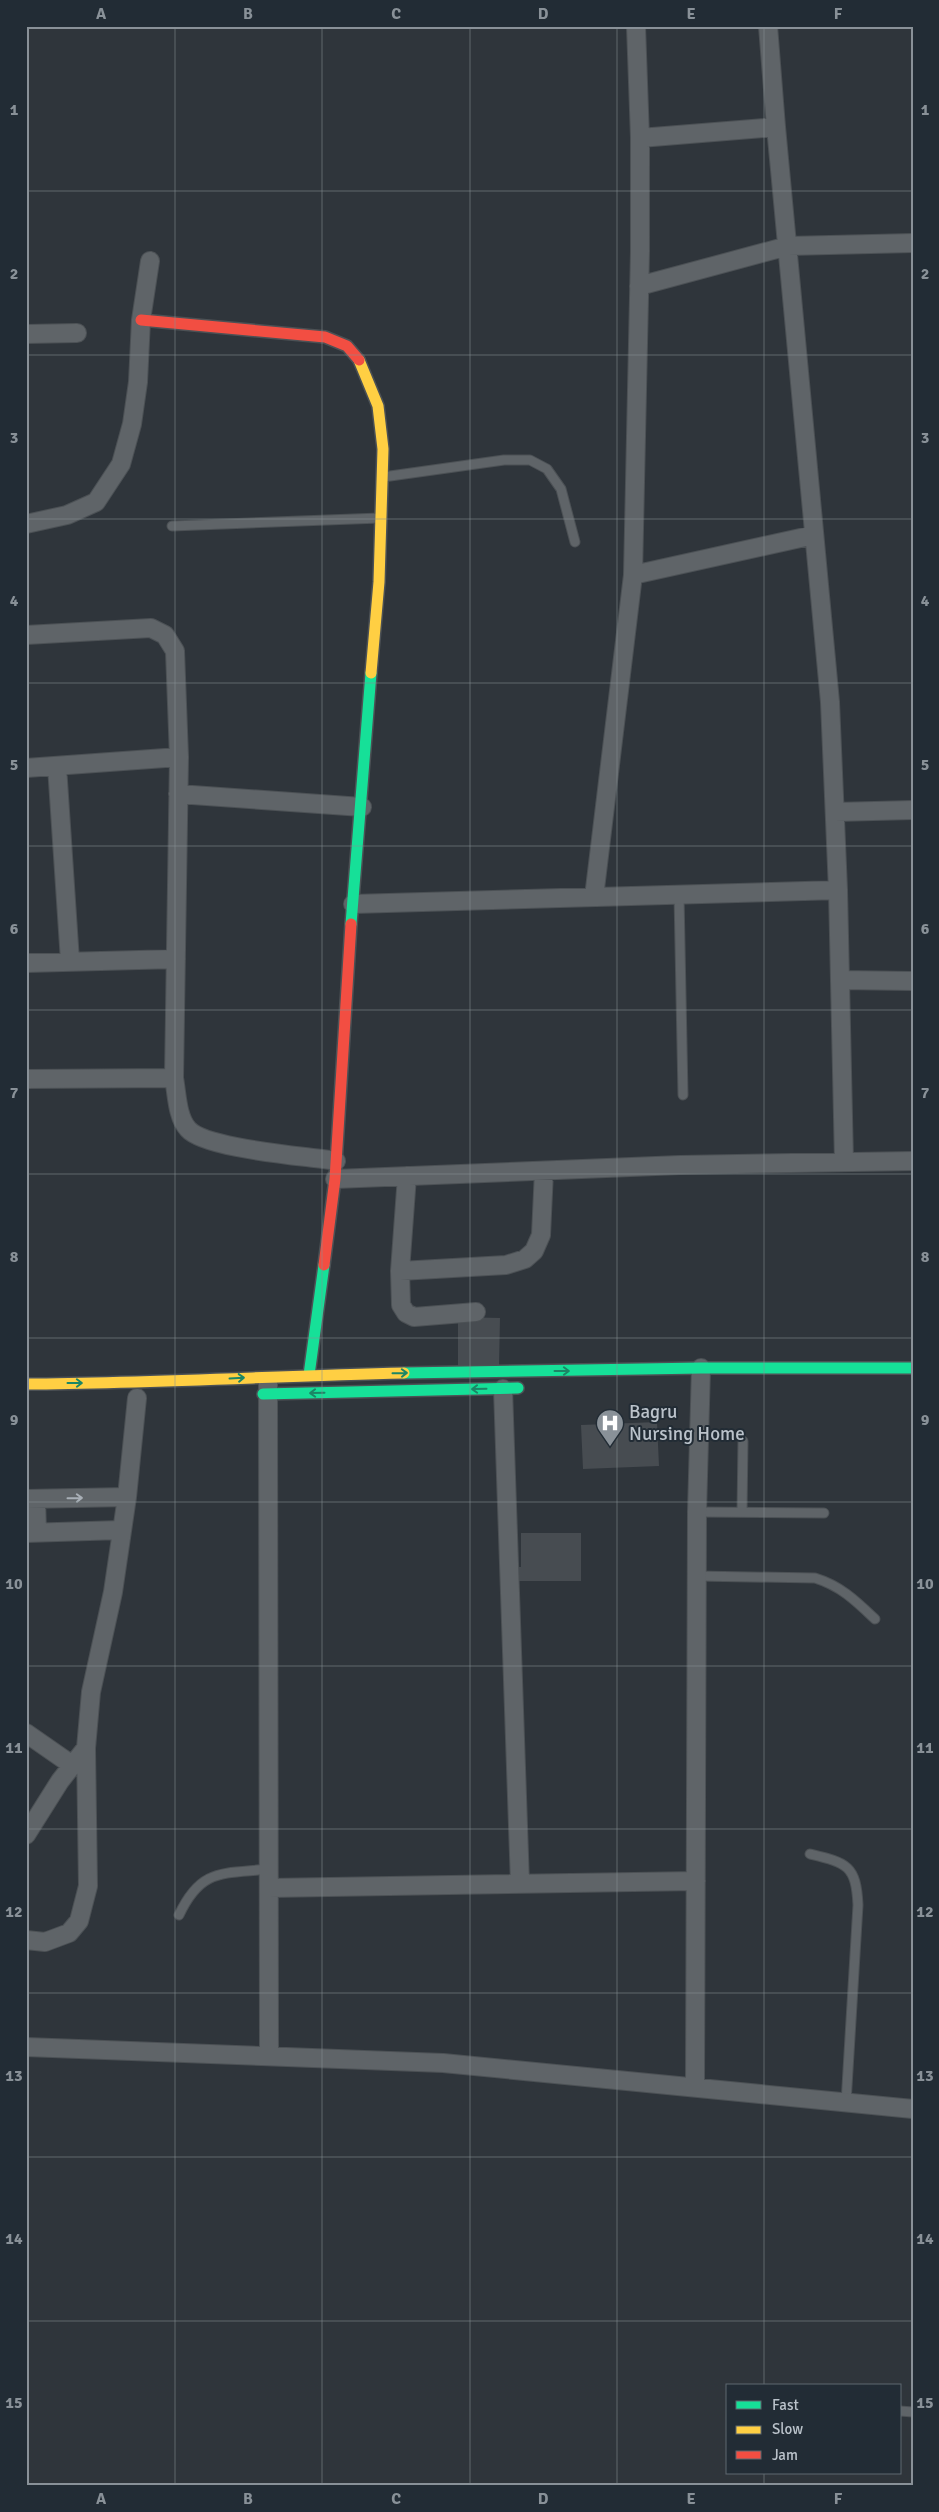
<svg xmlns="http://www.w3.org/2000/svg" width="939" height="2512" font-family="Signika,sans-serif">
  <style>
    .building { fill: #474c51 }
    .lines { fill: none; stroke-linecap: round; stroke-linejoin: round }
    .lane-casing { stroke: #4c5155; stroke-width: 11 }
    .street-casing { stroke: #4c5155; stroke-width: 20 }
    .fast-casing { stroke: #4c5155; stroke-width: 14 }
    .slow-casing { stroke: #4c5155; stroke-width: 14 }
    .jam-casing { stroke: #4c5155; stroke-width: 14 }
    .lane { stroke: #5f6468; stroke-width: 9 }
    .street { stroke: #5f6468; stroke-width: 18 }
    .fast { stroke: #16e098; stroke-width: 11 }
    .slow { stroke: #ffcf43; stroke-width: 11 }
    .jam { stroke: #f24e42; stroke-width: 11 }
    .oneway { stroke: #1c8666 }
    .oneway2 { stroke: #a8afb6 }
    .grid { fill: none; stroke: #899198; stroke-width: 1; stroke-opacity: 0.55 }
    .labels { text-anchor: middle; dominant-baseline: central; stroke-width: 4; stroke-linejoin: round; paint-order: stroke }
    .poi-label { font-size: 19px; fill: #bac2ca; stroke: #222c35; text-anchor: start }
    .neatline { fill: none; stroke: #899198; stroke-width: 2 }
    .grid-label { font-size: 16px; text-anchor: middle; font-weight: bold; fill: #899198 }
  </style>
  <rect width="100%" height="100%" fill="#2f353b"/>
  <path class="building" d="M458 1317 500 1318 499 1366H458Z
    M657 1422 659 1466 583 1469 581 1425Z
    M521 1533H581V1581H513V1567H521Z"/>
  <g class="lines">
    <g class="lane-casing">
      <path id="lane" d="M383 477 504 460H530L547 469 561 489 575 542
        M172 526 380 518
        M679 895 683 1095
        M697 1512 824 1513
        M742 1512 743 1441
        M697 1576 815 1578C841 1586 856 1601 875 1619
        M810 1854C847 1863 856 1865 858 1905L846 2103
        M179 1915C201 1868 222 1874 269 1869
        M900 2411 913 2412"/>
    </g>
    <g class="street-casing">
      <path id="street" d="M768 26 776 127
        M640 138 776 127 830 702 838 890 844 1162
        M639 286 788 246 913 243
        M26 334 77 333
        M26 524 67 515 96 502 121 464 132 424 138 382 141 320 150 261
        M633 575 814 535
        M26 635 151 628 165 635 175 651 179 757 174 1078 26 1079
        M57 766 70 961
        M26 768 179 757
        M178 794 362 807
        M835 812 913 810
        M594 897 633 575 640 251V138L636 26
        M353 904 838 890
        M26 963 176 959
        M840 980 913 981
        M174 1078C177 1094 177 1117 188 1129 205 1149 307 1156 336 1161
        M407 1176 400 1271 401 1305 406 1313 414 1317 476 1312
        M335 1179 680 1165 913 1161
        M400 1271 506 1265 525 1259 534 1251 541 1235 544 1171
        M268 1382 269 2056
        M503 1389 520 1884
        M26 1499 127 1497
        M36 1499 37 1532
        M26 1533 121 1530
        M26 1733 72 1765
        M26 1835 60 1781 86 1748
        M269 1888 696 1881
        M26 1940 45 1942 69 1933 79 1921 88 1886 86 1748 91 1692 113 1592 127 1497 137 1398
        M26 2047 443 2063 913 2109
        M695 2088 697 1512 701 1368"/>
    </g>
    <g class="fast-casing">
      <path id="fast" d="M351 924 371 673
        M404 1373 701 1368H913
        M309 1375 324 1265
        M263 1394 518 1388"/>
    </g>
    <g class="slow-casing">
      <path id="slow" d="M359 360 378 406 383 449 379 582 371 673
        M26 1384C152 1383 278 1376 404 1373"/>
    </g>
    <g class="jam-casing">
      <path id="jam" d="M141 320 325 337 347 346 359 360
        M324 1265 335 1179 351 924"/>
    </g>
    <use href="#lane" class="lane"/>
    <use href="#street" class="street"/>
    <use href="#fast" class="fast"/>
    <use href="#slow" class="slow"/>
    <use href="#jam" class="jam"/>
  </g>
  <defs><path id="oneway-shaft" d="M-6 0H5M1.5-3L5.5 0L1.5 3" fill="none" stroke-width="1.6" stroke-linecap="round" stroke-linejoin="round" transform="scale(1.25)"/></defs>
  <g class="oneway">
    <use href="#oneway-shaft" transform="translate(562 1371)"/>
    <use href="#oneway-shaft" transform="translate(400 1373) rotate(-1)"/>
    <use href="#oneway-shaft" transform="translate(237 1378) rotate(-3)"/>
    <use href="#oneway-shaft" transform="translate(75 1383)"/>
    <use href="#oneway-shaft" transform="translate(479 1389) rotate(179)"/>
    <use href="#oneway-shaft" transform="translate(317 1393) rotate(179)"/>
  </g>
  <use class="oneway2" href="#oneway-shaft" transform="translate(75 1498) rotate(-1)"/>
  <path class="grid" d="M175 26V2486M322 26V2486M470 26V2486M617 26V2486M764 26V2386M26 191H913M26 355H913M26 519H913M26 683H913M26 846H913M26 1010H913M26 1174H913M26 1338H913M26 1502H913M26 1666H913M26 1829H913M26 1993H913M26 2157H913M26 2321H913M764 2473V2486"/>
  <defs>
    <g id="hospital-pin" transform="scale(1.4375)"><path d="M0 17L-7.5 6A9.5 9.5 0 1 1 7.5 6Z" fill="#899198" stroke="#222c35"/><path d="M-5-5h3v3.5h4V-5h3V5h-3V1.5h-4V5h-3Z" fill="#fff"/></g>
  </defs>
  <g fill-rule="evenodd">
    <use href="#hospital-pin" x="610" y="1423"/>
  </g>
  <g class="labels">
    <g class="poi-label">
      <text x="629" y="1412">Bagru<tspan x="629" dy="22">Nursing Home</tspan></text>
    </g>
  </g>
  <rect width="939" height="2512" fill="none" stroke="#222c35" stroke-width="55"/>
  <rect x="726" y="2384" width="175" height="90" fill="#222c35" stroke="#5f6871"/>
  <rect x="736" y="2401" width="25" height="8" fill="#16e098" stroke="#5f6871"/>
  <text x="772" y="2410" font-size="15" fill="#bac2ca">Fast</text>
  <rect x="736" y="2426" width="25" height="8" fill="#ffcf43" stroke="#5f6871"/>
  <text x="772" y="2434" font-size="15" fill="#bac2ca">Slow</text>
  <rect x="736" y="2451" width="25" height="8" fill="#f24e42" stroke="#5f6871"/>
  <text x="772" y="2460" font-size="15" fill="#bac2ca">Jam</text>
  <rect x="28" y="28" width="884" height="2456" class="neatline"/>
  <g class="grid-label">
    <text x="101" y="19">A</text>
    <text x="248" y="19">B</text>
    <text x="396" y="19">C</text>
    <text x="543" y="19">D</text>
    <text x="691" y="19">E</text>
    <text x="838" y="19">F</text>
    <text x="14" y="115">1</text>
    <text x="925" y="115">1</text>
    <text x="14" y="279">2</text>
    <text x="925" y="279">2</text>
    <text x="14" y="443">3</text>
    <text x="925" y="443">3</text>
    <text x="14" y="606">4</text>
    <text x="925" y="606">4</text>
    <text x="14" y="770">5</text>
    <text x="925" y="770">5</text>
    <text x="14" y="934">6</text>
    <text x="925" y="934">6</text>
    <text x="14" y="1098">7</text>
    <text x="925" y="1098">7</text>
    <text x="14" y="1262">8</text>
    <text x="925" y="1262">8</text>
    <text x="14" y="1425">9</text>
    <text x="925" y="1425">9</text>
    <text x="14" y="1589">10</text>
    <text x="925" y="1589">10</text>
    <text x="14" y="1753">11</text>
    <text x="925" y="1753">11</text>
    <text x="14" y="1917">12</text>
    <text x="925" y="1917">12</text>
    <text x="14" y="2081">13</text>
    <text x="925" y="2081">13</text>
    <text x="14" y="2244">14</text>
    <text x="925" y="2244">14</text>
    <text x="14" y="2408">15</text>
    <text x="925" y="2408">15</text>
    <text x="101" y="2504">A</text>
    <text x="248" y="2504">B</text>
    <text x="396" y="2504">C</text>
    <text x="543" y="2504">D</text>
    <text x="691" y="2504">E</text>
    <text x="838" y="2504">F</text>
  </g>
</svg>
